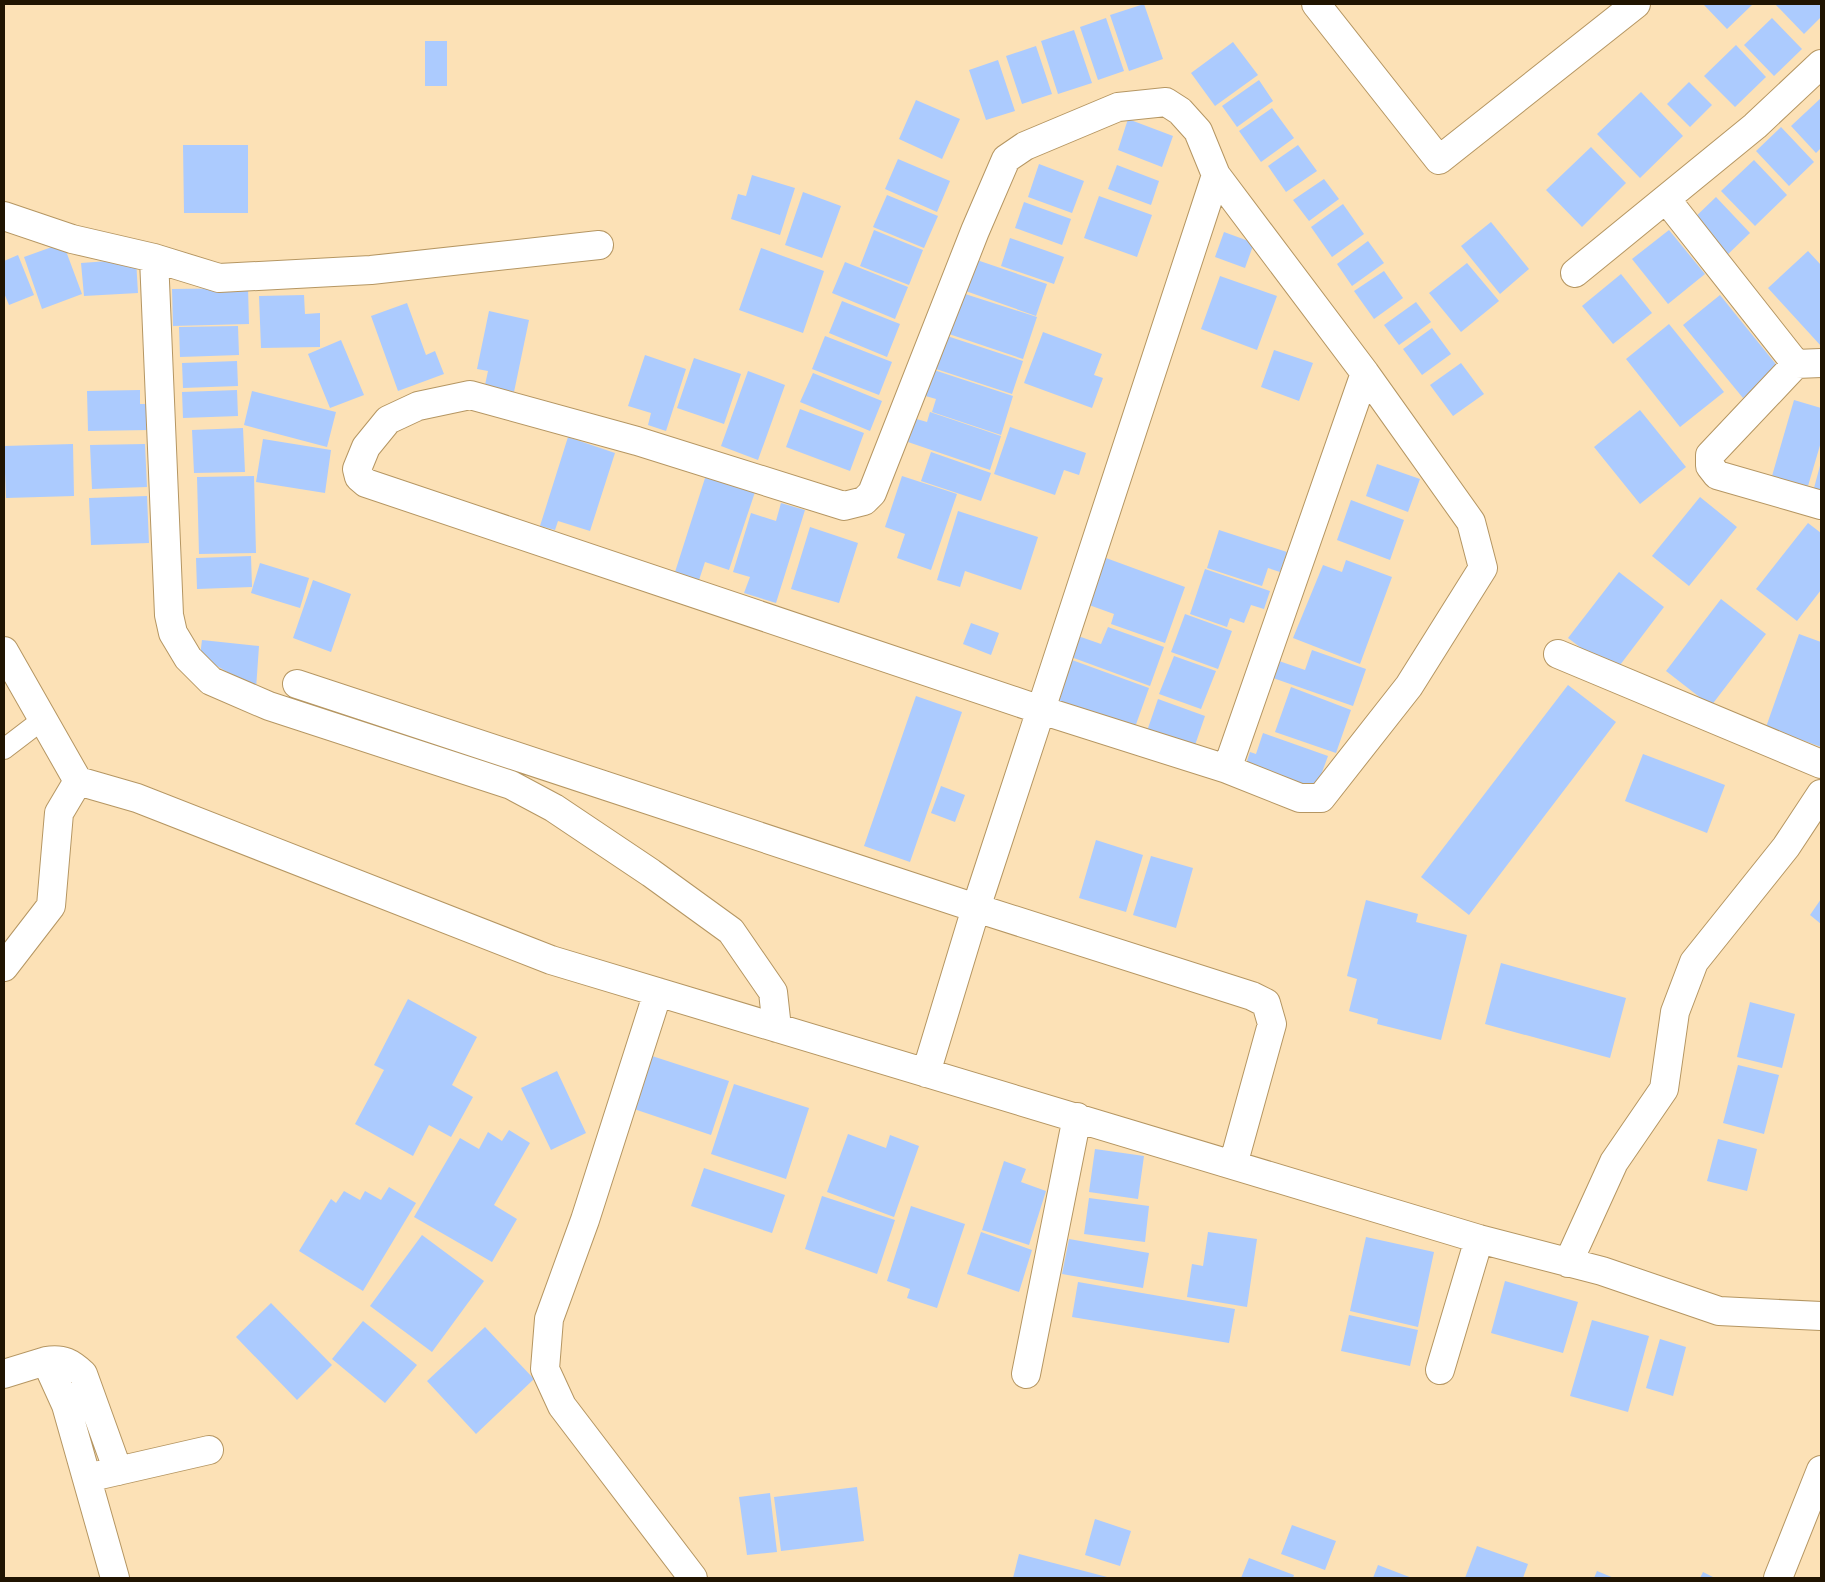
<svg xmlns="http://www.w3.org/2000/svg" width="1825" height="1582" font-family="'PT Sans Narrow',sans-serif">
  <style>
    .building { fill: #accbfe }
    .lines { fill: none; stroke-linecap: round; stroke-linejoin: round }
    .lane-casing { stroke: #b59662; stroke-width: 22 }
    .street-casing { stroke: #b59662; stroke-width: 30 }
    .lane { stroke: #fff; stroke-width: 20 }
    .street { stroke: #fff; stroke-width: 28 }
  </style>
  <rect width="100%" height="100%" fill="#fce1b6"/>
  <path class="building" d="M1144 4 1163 59 1129 71 1110 15Z
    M1705 4H1753L1727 29 1704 5Z
    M1775 4H1821V17L1804 34Z
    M1106 18 1124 71 1098 80 1080 27Z
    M1772 18 1802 49 1774 76 1744 45Z
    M1074 30 1092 83 1058 94 1041 41Z
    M425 41H447V86H425Z
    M1233 42 1258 75 1215 106 1191 73Z
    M1736 45 1766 77 1735 107 1704 76Z
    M1036 46 1052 94 1022 104 1006 56Z
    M998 60 1015 111 986 120 969 70Z
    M1259 80 1273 101 1237 127 1222 106Z
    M1689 82 1712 105 1690 127 1667 104Z
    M1641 92 1683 136 1640 178 1597 134Z
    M1821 98V148L1816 153 1791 126Z
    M916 100 960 119 942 159 899 139Z
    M1272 108 1294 138 1261 162 1239 131Z
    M1128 119 1173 136 1162 167 1118 150Z
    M1781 127 1814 162 1789 186 1756 151Z
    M183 145H248V213H184Z
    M1298 145 1317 171 1286 192 1268 166Z
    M1591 147 1626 183 1582 227 1546 190Z
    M898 159 950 181 937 212 885 189Z
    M1754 160 1787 195 1755 226 1721 191Z
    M1039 164 1084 181 1072 213 1028 197Z
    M1117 165 1159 181 1151 205 1108 189Z
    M752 175 795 188 780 235 731 219 738 194 746 196Z
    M1324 179 1339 199 1309 221 1293 200Z
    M803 192 841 206 822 258 785 245Z
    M887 195 938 216 924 248 873 227Z
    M1099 196 1152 215 1137 257 1084 238Z
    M1716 197 1750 233 1724 258 1690 222Z
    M1024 202 1071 219 1062 245 1015 228Z
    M1343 204 1364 234 1332 257 1311 227Z
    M1491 222 1529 269 1500 294 1461 246Z
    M874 230 923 250 909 285 860 266Z
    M1669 230 1705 274 1668 304 1632 259Z
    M1224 232 1254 243 1245 268 1215 257Z
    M1010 238 1064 257 1054 284 1001 266Z
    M1368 241 1384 263 1352 286 1337 264Z
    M63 243 82 294 42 309 24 257Z
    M761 248 824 271 803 333 739 310Z
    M1808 251 1821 265V346L1768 288Z
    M18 255 34 295 9 305 4 293V261Z
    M971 258 1047 284 1036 316 960 289Z
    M136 259 138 293 84 296 81 263Z
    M845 262 908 287 895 319 832 293Z
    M1467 263 1499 301 1461 332 1429 293Z
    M1384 271 1403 298 1374 319 1354 291Z
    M1621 274 1652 313 1613 344 1582 306Z
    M1220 276 1277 296 1257 350 1201 329Z
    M248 288 249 324 173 326 172 289Z
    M959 292 1037 317 1023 359 946 333Z
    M304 295 305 314 320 313V347L261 348 259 296Z
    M1720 295 1779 368 1743 398 1683 325Z
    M842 301 900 324 887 357 829 333Z
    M1416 302 1431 322 1399 345 1384 325Z
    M407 303 426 355 435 351 444 374 398 391 371 316Z
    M489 311 529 320 514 392 485 385 488 371 477 369Z
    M1669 324 1724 392 1680 427 1626 359Z
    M238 326 239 355 180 357 179 327Z
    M1432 328 1451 354 1422 375 1403 349Z
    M1043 332 1102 354 1094 375 1103 378 1092 408 1024 383Z
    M944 335 1023 361 1012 394 933 368Z
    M825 336 892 362 879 395 812 369Z
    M341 340 364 395 330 408 308 354Z
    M1274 350 1313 363 1299 401 1261 387Z
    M645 355 686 369 666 431 648 425 651 413 628 406Z
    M694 358 741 374 724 424 677 408Z
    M237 361 238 386 183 388 182 363Z
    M1461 363 1484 394 1453 416 1430 385Z
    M931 369 1013 396 1001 435 932 412 936 399 922 395Z
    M748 371 785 385 758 460 721 446Z
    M813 373 882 401 870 431 800 402Z
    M140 390V404H149L150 430 88 431 87 391Z
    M237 390 238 416 183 418 182 392Z
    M252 391 336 412 327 447 244 425Z
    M1794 400 1821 408V442L1808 486 1772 476Z
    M800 409 864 433 850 471 786 447Z
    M1640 410 1686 467 1640 504 1594 447Z
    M930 412 1001 436 990 470 905 441 913 418 927 422Z
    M1010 427 1086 453 1079 475 1064 470 1055 495 994 474Z
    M243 428 245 472 194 473 192 430Z
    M568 437 615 453 590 531 558 521 555 530 540 526Z
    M263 439 331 450 325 493 256 482Z
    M73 444 74 496 6 498 4 446Z
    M145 444 147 487 92 489 90 445Z
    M931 452 991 473 981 501 921 481Z
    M1821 462V490L1814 488Z
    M1377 464 1420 479 1408 512 1366 496Z
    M706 475 755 492 729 570 705 562 699 580 675 572Z
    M254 476 256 553 199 554 197 477Z
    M902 476 957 494 931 570 897 558 905 534 885 527Z
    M147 496 149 543 91 545 89 498Z
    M1700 497 1737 527 1689 586 1652 556Z
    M1351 500 1404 520 1390 560 1337 540Z
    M781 503 805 510 776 603 744 593 750 577 733 572 751 513 776 521Z
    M958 511 1038 537 1021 590 965 571 960 587 937 580Z
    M1808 523 1821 533V590L1797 621 1756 589Z
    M810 527 858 543 839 603 791 589Z
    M1219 530 1287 552 1280 572 1268 568 1262 586 1207 568Z
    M251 556 252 587 197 589 196 558Z
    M1106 558 1185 587 1165 643 1111 624 1114 614 1089 605Z
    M1346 560 1392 577 1360 664 1293 638 1323 565 1342 572Z
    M260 563 309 578 300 608 251 593Z
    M1205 569 1270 591 1264 609 1251 605 1244 623 1230 618 1227 627 1190 614Z
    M1619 572 1664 607 1614 673 1568 638Z
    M313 580 351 594 331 652 293 638Z
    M1721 599 1766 634 1711 706 1666 671Z
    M1185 614 1232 631 1218 669 1171 652Z
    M971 623 999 633 991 655 963 644Z
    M1108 627 1164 647 1150 686 1071 657 1078 636 1101 644Z
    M1799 634 1821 642V747L1766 727Z
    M202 640 259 646 256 689 200 656Z
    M1312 650 1366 669 1353 706 1273 678 1279 661 1305 670Z
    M1174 656 1216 671 1201 709 1159 694Z
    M1072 660 1149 688 1134 730 1057 703Z
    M1568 685 1616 722 1469 915 1421 877Z
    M1291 687 1351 710 1336 753 1275 732Z
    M916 696 962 712 910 862 864 846Z
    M1158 699 1205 716 1193 751 1146 734Z
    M1263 733 1328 756 1314 794 1244 770 1250 752 1256 754Z
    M1643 754 1725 785 1707 833 1625 801Z
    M941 786 965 795 955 822 931 813Z
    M1096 840 1143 855 1126 912 1079 898Z
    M1151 856 1193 868 1176 928 1133 915Z
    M1821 899V924L1810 915Z
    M1366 900 1418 914 1416 922 1467 935 1441 1040 1377 1024 1378 1019 1349 1011 1357 979 1347 976Z
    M1501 963 1626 998 1610 1058 1485 1024Z
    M408 999 477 1037 452 1085 473 1097 451 1137 429 1125 413 1156 355 1124 384 1070 374 1065Z
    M1750 1002 1795 1014 1782 1068 1737 1057Z
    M652 1056 729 1081 711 1135 634 1109Z
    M1738 1065 1779 1075 1764 1134 1723 1123Z
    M557 1071 586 1133 551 1150 521 1088Z
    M734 1084 809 1108 786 1179 711 1154Z
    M509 1130 530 1143 494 1205 517 1219 492 1262 414 1217 460 1138 479 1149 488 1132 502 1141Z
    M848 1134 886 1148 890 1135 919 1146 894 1217 827 1192Z
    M1718 1139 1757 1149 1747 1191 1707 1181Z
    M1095 1149 1144 1156 1138 1199 1089 1192Z
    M1004 1161 1026 1169 1021 1182 1046 1191 1029 1245 982 1230Z
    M704 1168 785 1195 772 1233 691 1206Z
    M389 1187 416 1203 363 1291 299 1251 331 1199 336 1203 344 1191 360 1200 365 1191 381 1200Z
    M822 1196 895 1220 877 1274 805 1249Z
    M1089 1198 1149 1206 1145 1242 1084 1234Z
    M911 1206 965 1224 937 1308 907 1298 910 1289 887 1281Z
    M981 1232 1032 1250 1019 1292 967 1274Z
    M1208 1232 1257 1239 1247 1307 1187 1297 1192 1264 1203 1266Z
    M422 1235 484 1281 432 1352 370 1306Z
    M1366 1237 1434 1252 1418 1327 1350 1311Z
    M1069 1239 1149 1253 1143 1288 1062 1274Z
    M1505 1281 1578 1302 1563 1353 1491 1333Z
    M1078 1282 1235 1309 1229 1343 1072 1317Z
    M271 1303 332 1365 297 1400 236 1337Z
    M1349 1315 1418 1330 1410 1366 1341 1351Z
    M1592 1320 1649 1336 1628 1412 1570 1396Z
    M363 1321 417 1365 385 1403 332 1359Z
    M485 1327 534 1379 476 1434 427 1381Z
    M1660 1339 1686 1347 1673 1396 1646 1388Z
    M857 1487 864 1541 781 1551 774 1497Z
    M770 1493 777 1552 747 1555 739 1497Z
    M1095 1519 1131 1531 1120 1566 1085 1555Z
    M1292 1525 1336 1541 1325 1570 1281 1554Z
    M1477 1546 1528 1564 1523 1578H1465Z
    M1019 1554 1111 1578H1013Z
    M1249 1558 1294 1575 1293 1578H1241Z
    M1378 1565 1412 1578H1373Z
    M1597 1571 1614 1578H1594Z
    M1703 1572 1715 1578H1700Z"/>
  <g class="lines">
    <g class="lane-casing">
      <path id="lane" d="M4 749 42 720"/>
    </g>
    <g class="street-casing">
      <path id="street" d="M1316 4 1439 160 1636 4
        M1166 102 1180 111 1198 131 1216 175 1365 373 1471 522 1483 568 1409 686 1321 798H1300L1227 769 1041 710 366 483 359 477 357 469 366 447 388 420 418 406 470 395 637 441 844 506 864 501 872 493 975 231 1006 159 1025 146 1118 107Z
        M1666 199 1796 364
        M4 216 72 239 154 258 219 278 371 270 599 245
        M154 258 169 615 173 633 188 658 211 681 269 706 511 785 554 808 651 873 731 931 773 992 777 1028
        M1575 273 1755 126 1821 64
        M1821 363 1796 364 1710 455V466L1717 475 1821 505
        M4 651 78 781 137 798 551 960 1479 1239 1602 1271 1719 1311 1821 1316
        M1558 654 1821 764
        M297 684 976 908 1252 996 1266 1003 1272 1024 1233 1165
        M1227 769 1365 373
        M4 967 51 906 59 813 78 781
        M658 992 585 1220 549 1319 545 1369 562 1406 693 1578
        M926 1073 976 908 1216 175
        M1568 1263 1614 1162 1664 1089 1675 1012 1694 962 1786 847 1821 794
        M46 1361C63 1358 71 1363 83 1374L118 1471
        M1440 1370 1479 1239
        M4 1374 46 1361 66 1405 115 1578
        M1026 1374 1077 1117
        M100 1475 209 1450
        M1778 1578 1821 1470"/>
    </g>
    <use href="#lane" class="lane"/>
    <use href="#street" class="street"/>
  </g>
  <rect width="1825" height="1582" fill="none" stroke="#201401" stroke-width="10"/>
</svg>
